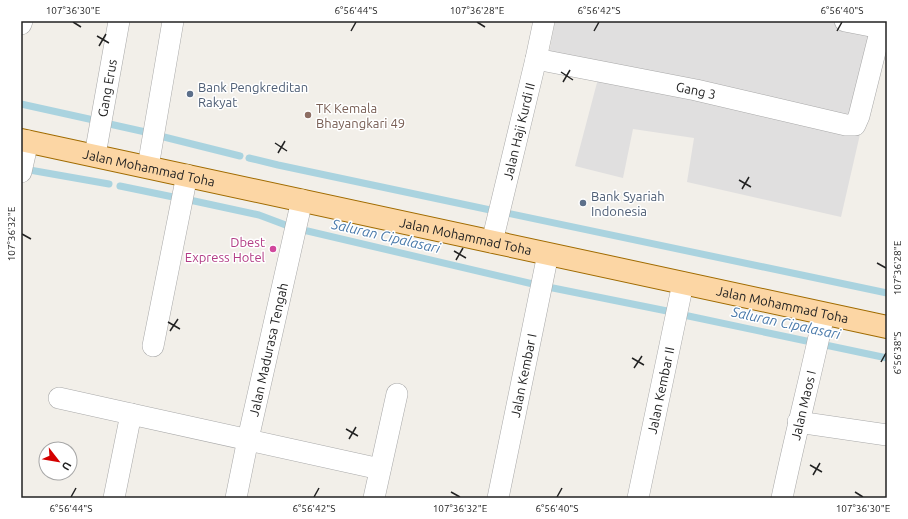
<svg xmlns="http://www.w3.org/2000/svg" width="908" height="519" font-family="Ubuntu,sans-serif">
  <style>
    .residential { fill: #e0dfdf }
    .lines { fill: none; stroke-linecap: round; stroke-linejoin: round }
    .stream { stroke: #aad3df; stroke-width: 7 }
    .minor-casing { stroke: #a9a9a9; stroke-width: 22 }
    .primary-casing { stroke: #a06b00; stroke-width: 24 }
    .minor { stroke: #fff; stroke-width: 21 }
    .primary { stroke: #fcd6a4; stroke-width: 22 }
    .ticks { fill: none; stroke: #222; stroke-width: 1.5 }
    .service-dot { fill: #5c6f8a; stroke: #fff; stroke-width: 1.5 }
    .education-dot { fill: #8d6e63; stroke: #fff; stroke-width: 1.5 }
    .hotel-dot { fill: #d1479c; stroke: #fff; stroke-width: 1.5 }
    .labels { text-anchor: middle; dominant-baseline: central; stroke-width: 3; stroke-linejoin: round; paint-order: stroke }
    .service-label { font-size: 13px; fill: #4e5e75; stroke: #fff; text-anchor: start }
    .street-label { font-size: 13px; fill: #222; stroke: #fff }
    .education-label { font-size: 13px; fill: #785e54; stroke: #fff; text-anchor: start }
    .hotel-label { font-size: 13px; fill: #b23c85; stroke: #fff; text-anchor: end }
    .water-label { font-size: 14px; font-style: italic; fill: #4a7aab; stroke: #fff }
    .neatline { fill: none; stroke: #222; stroke-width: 1.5 }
    .ticks-label { font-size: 10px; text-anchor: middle; fill: #222 }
  </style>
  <rect width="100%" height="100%" fill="#f2efe9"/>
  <path class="residential" d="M555 21H886L841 217 687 182 694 138 633 129 623 178 575 166 599 75 547 64Z"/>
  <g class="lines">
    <path class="stream" d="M21 104 98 121
      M105 123 150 133
      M156 135 240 156
      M249 158 278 165 495 211
      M24 169 109 184
      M120 186 178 198
      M185 199 259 215 291 227
      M502 212 887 293
      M299 229 537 285
      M543 286 672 312
      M679 314 887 358"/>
    <g class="minor-casing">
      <g id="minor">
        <path d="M845 21 881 28 882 21"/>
        <path d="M21 24 22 21"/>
        <path id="s1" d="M536 59 696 90 846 125H855L859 116 881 28"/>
        <path id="s2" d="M95 155 119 21"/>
        <path d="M148 167 173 21"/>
        <path d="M21 172 28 141"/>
        <path id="s3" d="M492 242 536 59 544 21"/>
        <path d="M153 346 187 175"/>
        <path d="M59 398 131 414"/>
        <path d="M798 422 887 435"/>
        <path d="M114 498 131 414 380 469"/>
        <path id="s4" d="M236 498 248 439 302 200"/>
        <path d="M374 498 397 394"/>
        <path id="s5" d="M498 498 548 254"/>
        <path id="s6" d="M638 498 683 283"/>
        <path id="s7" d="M782 498C795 436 811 375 824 314"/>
      </g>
    </g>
    <g class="primary-casing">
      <g id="primary">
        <path id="s8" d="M21 140 887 327"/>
      </g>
    </g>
    <use href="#minor" class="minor"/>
    <use href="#primary" class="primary"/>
  </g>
  <path class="ticks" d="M73 22 81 27M477 22 485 27M351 31 356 22M594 31 599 22M837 31 842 22M97 36 109 43M99 46 106 34M561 72 573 80M563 82 570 70M275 143 287 151M278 153 285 141M739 180 751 187M742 189 749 177M22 234 31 239M454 251 466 258M456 260 463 248M877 263 886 268M168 322 180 329M170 331 178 319M632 358 644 365M881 362 886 353M634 368 642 356M346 429 358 436M349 439 356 427M810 465 822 472M813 475 820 463M451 492 460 497M855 492 863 497M71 497 76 488M314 497 319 488M557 497 562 488"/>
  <g class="service-dot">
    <circle cx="190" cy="94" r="4"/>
    <circle cx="583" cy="203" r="4"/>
  </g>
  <circle class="education-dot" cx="308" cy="115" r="4"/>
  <circle class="hotel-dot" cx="273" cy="249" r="4"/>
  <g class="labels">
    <g class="service-label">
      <text x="198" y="87">Bank Pengkreditan<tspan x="198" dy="15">Rakyat</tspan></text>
      <text x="591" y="196">Bank Syariah<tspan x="591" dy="15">Indonesia</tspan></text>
    </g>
    <g class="street-label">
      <text stroke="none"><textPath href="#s2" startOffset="68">Gang Erus</textPath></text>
      <text stroke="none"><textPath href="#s1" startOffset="163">Gang 3</textPath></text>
      <text stroke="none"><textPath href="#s3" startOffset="114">Jalan Haji Kurdi II</textPath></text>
      <text stroke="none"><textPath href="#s8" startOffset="131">Jalan Mohammad Toha</textPath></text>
      <text stroke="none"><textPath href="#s8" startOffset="455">Jalan Mohammad Toha</textPath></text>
      <text stroke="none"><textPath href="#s8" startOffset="779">Jalan Mohammad Toha</textPath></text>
      <text stroke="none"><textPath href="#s4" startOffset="152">Jalan Madurasa Tengah</textPath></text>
      <text stroke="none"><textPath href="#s5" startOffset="125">Jalan Kembar I</textPath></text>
      <text stroke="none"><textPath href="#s6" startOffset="110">Jalan Kembar II</textPath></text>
      <text stroke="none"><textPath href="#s7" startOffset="95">Jalan Maos I</textPath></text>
    </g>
    <g class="education-label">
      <text x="316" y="108">TK Kemala<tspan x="316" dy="15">Bhayangkari 49</tspan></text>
    </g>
    <g class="hotel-label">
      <text x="265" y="242">Dbest<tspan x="265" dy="15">Express Hotel</tspan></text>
    </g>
    <g class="water-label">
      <text transform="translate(386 236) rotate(13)">Saluran Cipalasari</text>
      <text transform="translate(786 323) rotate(12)">Saluran Cipalasari</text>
    </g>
  </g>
  <rect width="908" height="519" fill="none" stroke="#ffffff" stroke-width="44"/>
  <g transform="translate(58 461) rotate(121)"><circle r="19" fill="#ffffff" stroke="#a7a7a7"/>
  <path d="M0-3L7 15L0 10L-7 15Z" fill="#d40000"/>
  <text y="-6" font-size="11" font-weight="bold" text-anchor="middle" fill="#222222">U</text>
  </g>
  <rect x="22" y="22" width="864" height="475" class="neatline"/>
  <g class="ticks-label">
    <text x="73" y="14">107°36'30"E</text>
    <text x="356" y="14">6°56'44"S</text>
    <text x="477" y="14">107°36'28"E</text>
    <text x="599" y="14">6°56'42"S</text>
    <text x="842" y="14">6°56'40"S</text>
    <text transform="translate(11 234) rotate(-90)" y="4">107°36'32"E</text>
    <text transform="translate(897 268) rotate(-90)" y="4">107°36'28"E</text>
    <text transform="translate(897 353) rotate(-90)" y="4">6°56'38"S</text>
    <text x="71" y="512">6°56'44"S</text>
    <text x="314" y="512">6°56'42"S</text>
    <text x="460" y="512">107°36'32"E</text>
    <text x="557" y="512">6°56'40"S</text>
    <text x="863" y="512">107°36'30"E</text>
  </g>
</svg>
